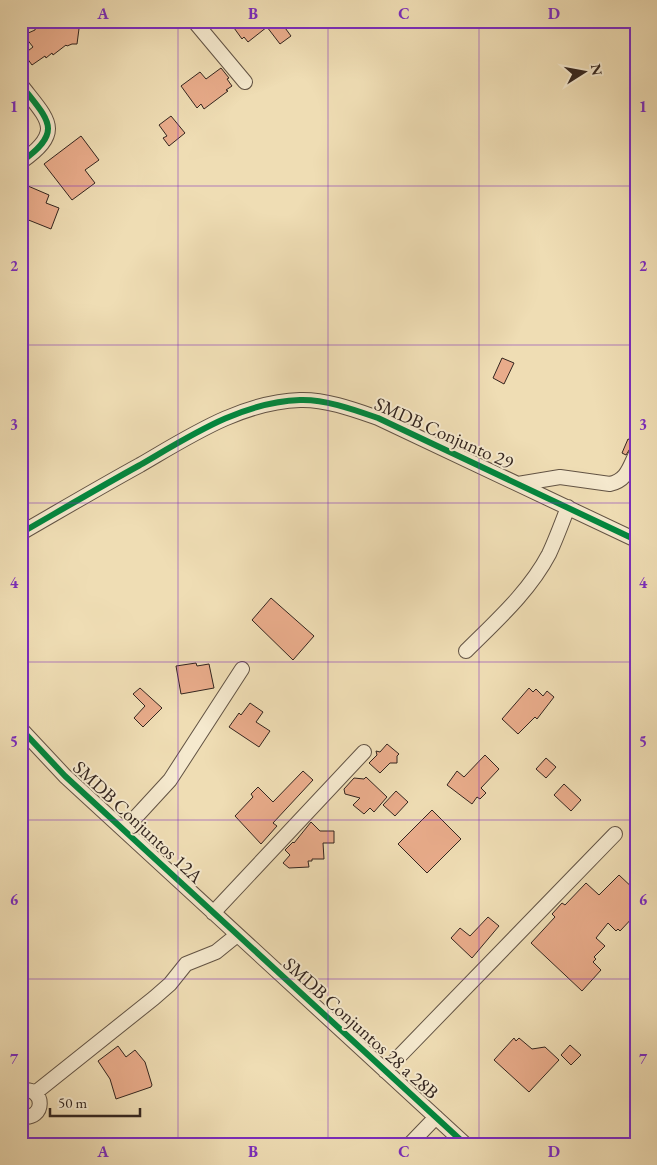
<svg xmlns="http://www.w3.org/2000/svg" width="657" height="1165" font-family="'EB Garamond',serif">
  <style>
    .building { fill: #e9ac8b; stroke: #33251f }
    .lines { fill: none; stroke-linecap: round; stroke-linejoin: round }
    .minor-casing { stroke: #625344; stroke-width: 16 }
    .minor { stroke: #f5e9ce; stroke-width: 14 }
    .cycleway-casing { stroke: #f5e9ce; stroke-width: 9 }
    .cycleway { stroke: #00873e; stroke-width: 6 }
    .grid { fill: none; stroke: #7b2cbf; stroke-width: 1; stroke-opacity: 0.55 }
    .labels { text-anchor: middle; dominant-baseline: central; stroke-width: 4; stroke-linejoin: round; paint-order: stroke }
    .street-label { font-size: 19px; fill: #33251f; stroke: #f5e9ce }
    .neatline { fill: none; stroke: #7b2cbf; stroke-width: 2 }
    .grid-label { font-size: 16px; text-anchor: middle; font-weight: bold; fill: #7b2cbf }
  </style>
  <rect width="100%" height="100%" fill="#efddb4"/>
  <filter id="stains"><feTurbulence type="fractalNoise" baseFrequency=".004" numOctaves="4"/><feColorMatrix values="0 0 0 0 .2 0 0 0 0 .09 0 0 0 0 .02 0 0 0 .5 -.17"/></filter>
  <radialGradient id="worn" r=".72"><stop offset=".6" stop-color="#630" stop-opacity="0"/><stop offset="1" stop-color="#630" stop-opacity=".3"/></radialGradient>
  <path class="building" d="M37 21H80L77 44H72L67 46 66 45 53 55 52 53 46 58 45 56 32 65 24 54 33 47 26 38V34L35 30Z
    M229 21H280L291 36 280 44 267 27 248 42 244 37 242 39Z
    M221 68 229 78 227 79 232 86 226 90 228 91 204 109 201 104 197 108 181 86 200 72 206 79Z
    M171 116 185 133 169 146 163 138 167 136 159 125Z
    M81 136 99 160 85 170 95 183 72 200 44 164Z
    M28 186 49 195 46 203 59 208 51 229 21 217V193L25 194Z
    M502 358 514 363 504 384 493 378Z
    M628 439 636 442V445L631 447 626 455 622 453Z
    M271 598 314 636 293 660 252 620Z
    M196 663 197 666 209 664 214 688 181 694 176 666Z
    M140 688 162 708 143 727 134 718 145 706 133 694Z
    M529 688 533 692 536 689 543 696 547 691 554 697 537 719 535 717 518 734 502 719Z
    M250 703 263 712 256 722 270 731 259 747 229 727 239 713 241 715Z
    M387 744 399 754 397 756V763H390L380 773 369 763 377 755 376 751 380 752Z
    M485 755 499 769 481 788 486 793 480 799 477 797 472 804 447 785 457 771 464 777Z
    M546 758 556 767 546 778 536 769Z
    M303 771 313 780 273 823 277 826 261 844 235 816 253 797 251 794 258 787 273 802Z
    M366 777 387 797 374 812 370 808 364 814 353 805 360 798 345 794 344 789 354 778 364 779Z
    M564 784 581 800 571 811 554 795Z
    M396 791 408 802 395 816 383 805Z
    M432 810 461 839 427 873 398 844Z
    M311 822 320 831H334V843H323L324 859H312V861H308L309 867 289 868 283 863 290 855 285 850 293 842 294 843Z
    M619 875 636 891V914L620 931 618 929 616 931 608 923 596 938 605 946 594 957 596 959 593 962 601 970 582 991 531 943 555 917 552 914 562 903 565 905 586 883 599 895Z
    M488 917 499 926 472 958 451 938 460 928 470 936Z
    M514 1038 516 1041 519 1038 532 1049 545 1047 559 1060 529 1092 494 1060Z
    M570 1045 581 1055 571 1065 561 1055Z
    M118 1046 126 1057 135 1050 145 1062 152 1085 151 1087 116 1099 110 1079 98 1061Z"/>
  <g class="lines">
    <g class="minor-casing">
      <path id="minor" d="M194 21 245 82
        M21 85C48 120 65 131 21 162
        M518 484 560 477 610 484C627 480 629 468 636 454
        M21 533C61 510 100 487 140 465 190 436 241 402 300 400 325 399 355 410 378 418L636 540
        M466 651C496 621 529 592 549 554 556 539 562 523 568 507
        M21 729 65 776 465 1144
        M124 830 170 780 242 669
        M213 913 364 752
        M385 1071 615 834
        M21 1091C46 1085 46 1122 21 1116
        M35 1093 154 998 170 984 186 964 216 952 237 935
        M410 1144 436 1117"/>
    </g>
    <use href="#minor" class="minor"/>
    <g class="cycleway-casing">
      <path id="cycleway" d="M21 85C48 120 65 131 21 162
        M21 533C61 510 100 487 140 465 190 436 241 402 300 400 325 399 355 410 378 418L636 540
        M21 729 65 776 465 1144"/>
    </g>
    <use href="#cycleway" class="cycleway"/>
  </g>
  <path class="grid" d="M178 21V1144M328 21V1144M479 21V1144M21 186H636M21 345H636M21 503H636M21 662H636M21 820H636M21 979H636"/>
  <g class="labels">
    <g class="street-label">
      <text transform="translate(444 433) rotate(24)">SMDB Conjunto 29</text>
      <text transform="translate(138 822) rotate(43)">SMDB Conjuntos 12A</text>
      <text transform="translate(361 1028) rotate(42)">SMDB Conjuntos 28 a 28B</text>
    </g>
  </g>
  <rect width="657" height="1165" fill="none" stroke="#efddb4" stroke-width="55"/>
  <g transform="translate(584 72) rotate(79)" stroke="#f5e9ce" stroke-width="4" paint-order="stroke">
  <path d="M0-4L9 19L0 12L-9 19Z" fill="#33251f"/>
  <text y="-8" font-size="14" font-weight="bold" text-anchor="middle" fill="#33251f">N</text>
  </g>
  <path d="M50 1108v8h90v-8" fill="none" stroke="#33251f" stroke-width="2.5"/>
  <text x="58" y="1108" font-size="15" fill="#33251f" stroke="#f5e9ce" stroke-width="4" paint-order="stroke">50 m</text>
  <rect x="28" y="28" width="602" height="1110" class="neatline"/>
  <g class="grid-label">
    <text x="103" y="19">A</text>
    <text x="253" y="19">B</text>
    <text x="404" y="19">C</text>
    <text x="554" y="19">D</text>
    <text x="14" y="112">1</text>
    <text x="643" y="112">1</text>
    <text x="14" y="271">2</text>
    <text x="643" y="271">2</text>
    <text x="14" y="430">3</text>
    <text x="643" y="430">3</text>
    <text x="14" y="588">4</text>
    <text x="643" y="588">4</text>
    <text x="14" y="747">5</text>
    <text x="643" y="747">5</text>
    <text x="14" y="905">6</text>
    <text x="643" y="905">6</text>
    <text x="14" y="1064">7</text>
    <text x="643" y="1064">7</text>
    <text x="103" y="1157">A</text>
    <text x="253" y="1157">B</text>
    <text x="404" y="1157">C</text>
    <text x="554" y="1157">D</text>
  </g>
  <rect width="100%" height="100%" filter="url(#stains)"/>
  <rect width="100%" height="100%" fill="url(#worn)"/>
</svg>
